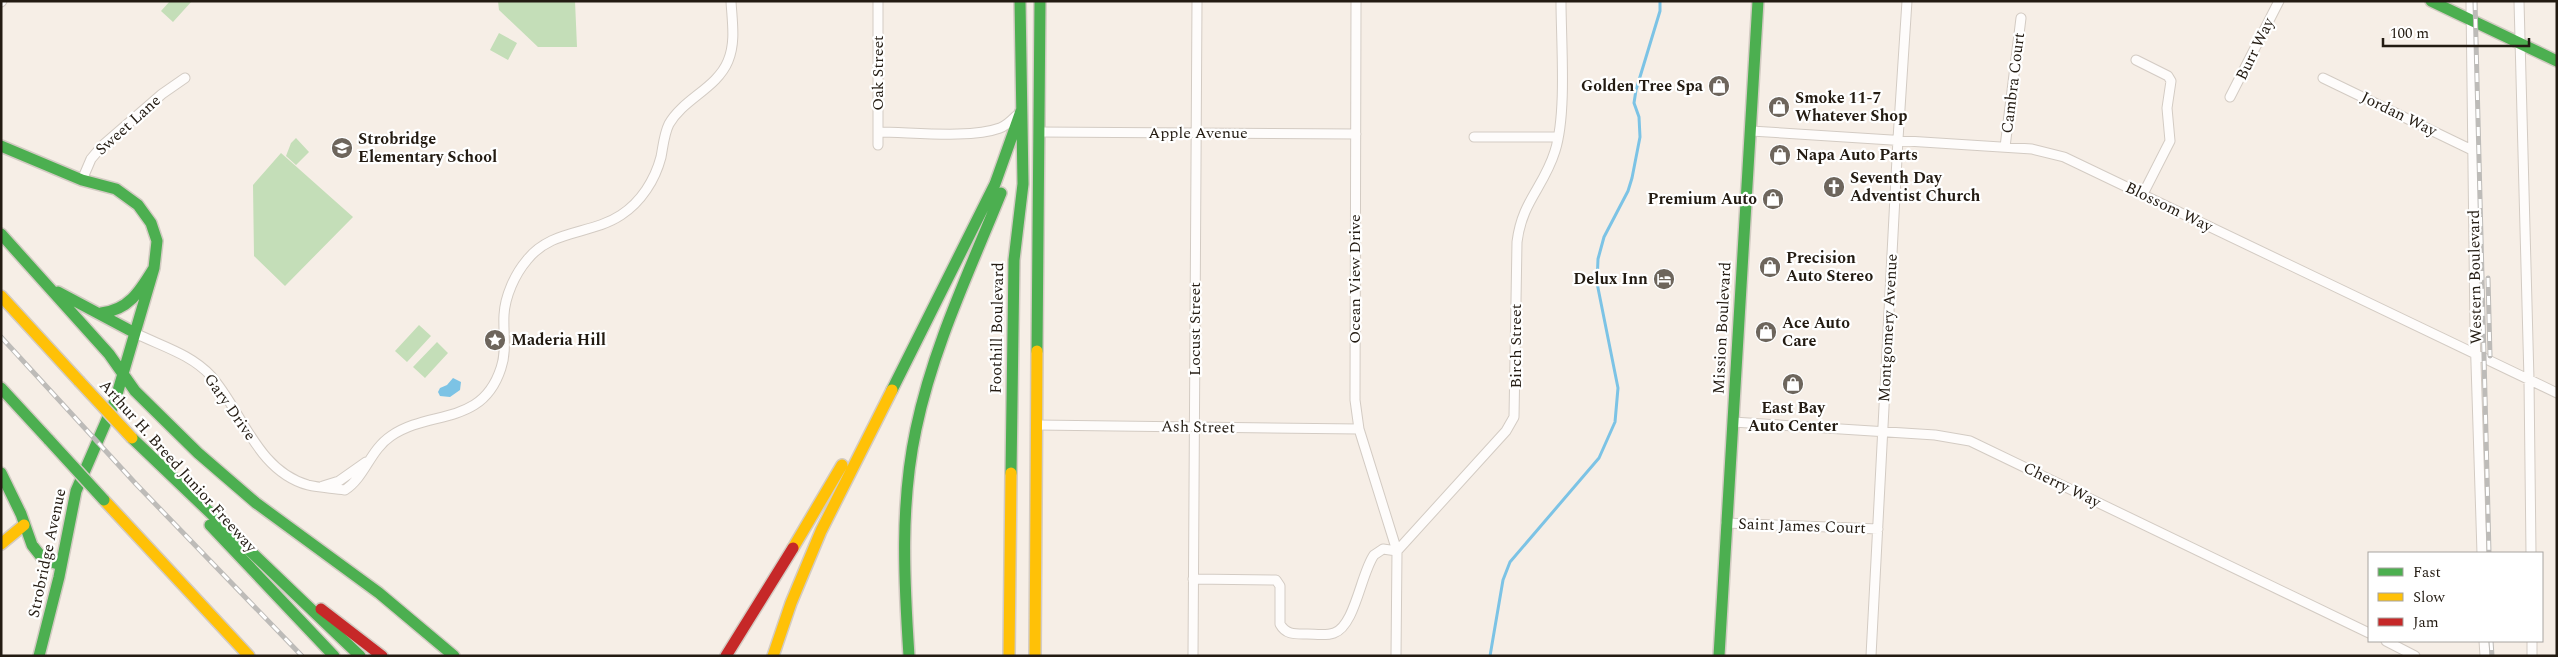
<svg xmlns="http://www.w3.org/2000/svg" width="2558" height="657" font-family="Spectral,serif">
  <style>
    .green { fill: #c4deb8 }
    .water { fill: #7cc3e5 }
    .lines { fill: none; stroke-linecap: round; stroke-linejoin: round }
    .stream { stroke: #7cc3e5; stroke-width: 3 }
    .street-casing { stroke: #d3cbc3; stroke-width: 11 }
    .fast-casing { stroke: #d3cbc3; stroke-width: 14 }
    .slow-casing { stroke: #d3cbc3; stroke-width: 14 }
    .jam-casing { stroke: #d3cbc3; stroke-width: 14 }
    .street { stroke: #fefcfb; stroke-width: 9 }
    .fast { stroke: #4caf50; stroke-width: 11 }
    .slow { stroke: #ffc107; stroke-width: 11 }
    .jam { stroke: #c62828; stroke-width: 11 }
    .rail-casing { stroke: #bdbbb8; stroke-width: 5 }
    .rail { stroke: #fff; stroke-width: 3; stroke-dasharray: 9; stroke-linecap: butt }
    .fast-bridge-casing { stroke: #d3cbc3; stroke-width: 14; stroke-linecap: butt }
    .slow-bridge-casing { stroke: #d3cbc3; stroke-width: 14; stroke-linecap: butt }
    .fast-bridge { stroke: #4caf50; stroke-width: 11 }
    .slow-bridge { stroke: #ffc107; stroke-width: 11 }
    .labels { text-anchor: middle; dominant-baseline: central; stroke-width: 4.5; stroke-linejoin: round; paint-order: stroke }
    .street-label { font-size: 16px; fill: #231b12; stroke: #fff }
    .poi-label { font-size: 16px; font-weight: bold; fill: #231b12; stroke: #fff; text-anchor: start }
  </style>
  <rect width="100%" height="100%" fill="#f6eee6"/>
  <path class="green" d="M170 1H192L173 22 161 11Z
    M498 1H575L577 47H538L499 10Z
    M499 33 517 43 508 60 490 50Z
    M296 138 309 152 296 165 286 156 291 143Z
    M281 153 353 217 285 286 254 256 253 185Z
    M419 325 431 336 407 362 395 351Z
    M437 342 448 353 425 378 413 367Z"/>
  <path class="water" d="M453 378 461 382 460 390 450 397 440 396 438 392 440 388 447 385Z"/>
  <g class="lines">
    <path class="stream" d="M1490 656 1503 580 1510 562 1599 458 1615 422 1618 388 1597 283 1598 259 1604 237 1628 191 1632 178 1640 137 1639 117 1634 103 1636 90 1660 11V1"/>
    <g class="street-casing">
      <path id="street" d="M1356 1 1355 400 1359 429 1397 551 1396 656
        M2471 1 2475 332 2482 553
        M2519 1 2529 380 2531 553
        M1 2 2 1
        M2136 60 2168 76 2171 81 2167 108 2170 141 2143 194
        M2323 78 2474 151
        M2230 97 2279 1
        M1751 131 2032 149 2064 157 2557 393
        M878 132C911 132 970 139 1000 128 1006 126 1011 121 1016 116
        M1039 132 1356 134
        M1474 137H1558
        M878 145V1
        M2005 147 2021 18
        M82 180 91 159 102 146 162 94 185 78
        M135 333C161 346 191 354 211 376 242 411 257 471 308 485 320 488 333 488 345 490 365 477 370 450 391 436 430 409 482 427 501 368 507 351 503 332 504 315 505 296 515 274 527 260 551 229 591 235 621 215 641 202 655 180 661 157 663 147 664 134 669 124 683 99 717 88 728 61 736 42 732 21 731 1
        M1733 422 1935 435 1970 441 2369 633
        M1037 425 1359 429
        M323 486 339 481 366 462
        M1726 523 1878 529
        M1397 551 1506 431 1514 417 1517 242C1522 201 1544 187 1555 151 1567 113 1561 43 1561 1
        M1193 579 1276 580 1280 586V624C1286 635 1295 634 1307 634 1315 634 1326 636 1334 633 1355 626 1361 573 1374 555L1383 549 1397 551
        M2386 641 2415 656
        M2484 641 2485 656
        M2532 641V656
        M1193 656 1197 1
        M1871 656 1898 139 1907 1"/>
    </g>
    <g class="fast-casing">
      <path id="fast" d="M2431 1 2557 61
        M1 146 82 180 116 189 138 205 151 223 157 241 154 268 115 401 76 491 59 577 39 656
        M1 234 109 354 135 391 198 453 256 503 379 593 454 656
        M58 292 135 333
        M101 313C129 310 140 291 154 268
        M1037 351 1040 1
        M1 388 49 440
        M892 390 995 184 1021 111
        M132 438 360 656
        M1 473 21 514 32 545 43 559 61 565
        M1011 473 1014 260 1023 184 1020 1
        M210 525 334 656
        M909 656C904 580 900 504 916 429 933 347 970 270 1001 193
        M1719 656 1758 1"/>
    </g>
    <g class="slow-casing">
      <path id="slow" d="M1 296 79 381
        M104 500 249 656
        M1 544 24 525
        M793 548 842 465
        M773 656 791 603 821 531 892 390
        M1009 656 1011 473
        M1035 656 1037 351"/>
    </g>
    <g class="jam-casing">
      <path id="jam" d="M321 609 382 656
        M726 656 793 548"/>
    </g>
    <use href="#street" class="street"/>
    <use href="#fast" class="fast"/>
    <use href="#slow" class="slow"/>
    <use href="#jam" class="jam"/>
    <g class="rail-casing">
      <path id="rail" d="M2475 1 2489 553
        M2488 278 2490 356
        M1 337 136 484 302 656
        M2491 641 2492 656"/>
    </g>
    <use href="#rail" class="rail"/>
    <g class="fast-bridge-casing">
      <path id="fast-bridge" d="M49 440 104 500"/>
    </g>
    <g class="slow-bridge-casing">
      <path id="slow-bridge" d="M79 381 132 438"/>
    </g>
    <use href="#fast-bridge" class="fast-bridge"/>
    <use href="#slow-bridge" class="slow-bridge"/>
  </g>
  <defs>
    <g id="shop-disc" transform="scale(1.125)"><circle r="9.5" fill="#6d655c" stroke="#fff"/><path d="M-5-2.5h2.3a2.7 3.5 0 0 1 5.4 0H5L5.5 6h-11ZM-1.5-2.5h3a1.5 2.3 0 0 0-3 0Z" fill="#fff"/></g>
    <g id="school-disc" transform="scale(1.125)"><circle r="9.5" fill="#6d655c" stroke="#fff"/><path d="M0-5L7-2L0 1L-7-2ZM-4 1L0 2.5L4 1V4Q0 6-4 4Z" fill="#fff"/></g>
    <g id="church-disc" transform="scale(1.125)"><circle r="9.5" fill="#6d655c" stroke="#fff"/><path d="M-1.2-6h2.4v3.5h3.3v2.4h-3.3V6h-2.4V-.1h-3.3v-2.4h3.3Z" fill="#fff"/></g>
    <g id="hotel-disc" transform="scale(1.125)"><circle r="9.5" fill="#6d655c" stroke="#fff"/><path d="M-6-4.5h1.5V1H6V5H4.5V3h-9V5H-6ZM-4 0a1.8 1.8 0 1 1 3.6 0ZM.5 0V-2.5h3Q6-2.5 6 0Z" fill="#fff"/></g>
    <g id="sight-disc" transform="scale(1.125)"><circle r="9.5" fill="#6d655c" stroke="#fff"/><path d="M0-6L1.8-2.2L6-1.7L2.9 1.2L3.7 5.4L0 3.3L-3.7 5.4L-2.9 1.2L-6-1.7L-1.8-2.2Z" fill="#fff"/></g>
  </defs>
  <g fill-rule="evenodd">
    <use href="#shop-disc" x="1719" y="86"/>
    <use href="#shop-disc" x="1779" y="107"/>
    <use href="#school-disc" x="342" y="148"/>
    <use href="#shop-disc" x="1780" y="155"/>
    <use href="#church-disc" x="1834" y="187"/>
    <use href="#shop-disc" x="1773" y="199"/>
    <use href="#shop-disc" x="1770" y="267"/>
    <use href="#hotel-disc" x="1664" y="279"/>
    <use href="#shop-disc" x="1766" y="332"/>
    <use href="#sight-disc" x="495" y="340"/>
    <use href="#shop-disc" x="1793" y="384"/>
  </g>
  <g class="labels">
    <g class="street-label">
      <text transform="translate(2255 49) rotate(-64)">Burr Way</text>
      <text transform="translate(878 73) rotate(-90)">Oak Street</text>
      <text transform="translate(2013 83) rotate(-83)">Cambra Court</text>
      <text transform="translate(2399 114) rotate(26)">Jordan Way</text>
      <text transform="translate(128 125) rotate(-42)">Sweet Lane</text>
      <text x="1198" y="133">Apple Avenue</text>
      <text transform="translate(2169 207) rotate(26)">Blossom Way</text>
      <text transform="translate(2475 277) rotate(-91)">Western Boulevard</text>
      <text transform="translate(1355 279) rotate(-90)">Ocean View Drive</text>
      <text transform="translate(997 328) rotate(-89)">Foothill Boulevard</text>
      <text transform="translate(1722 328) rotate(-87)">Mission Boulevard</text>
      <text transform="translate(1888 328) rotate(-87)">Montgomery Avenue</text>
      <text transform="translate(1195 329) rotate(-90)">Locust Street</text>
      <text transform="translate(1516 346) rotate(-90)">Birch Street</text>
      <text transform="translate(230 407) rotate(55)">Gary Drive</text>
      <text transform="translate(1198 427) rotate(1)">Ash Street</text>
      <text transform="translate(178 466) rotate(48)">Arthur H. Breed Junior Freeway</text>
      <text transform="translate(2062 485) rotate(26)">Cherry Way</text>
      <text transform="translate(1802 526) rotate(2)">Saint James Court</text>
      <text transform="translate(47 553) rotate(-78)">Strobridge Avenue</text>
    </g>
    <g class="poi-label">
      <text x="1703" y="86" text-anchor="end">Golden Tree Spa</text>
      <text x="1795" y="98">Smoke 11-7<tspan x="1795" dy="18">Whatever Shop</tspan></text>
      <text x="358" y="139">Strobridge<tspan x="358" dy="18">Elementary School</tspan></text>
      <text x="1796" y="155">Napa Auto Parts</text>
      <text x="1850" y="178">Seventh Day<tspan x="1850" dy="18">Adventist Church</tspan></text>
      <text x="1757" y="199" text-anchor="end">Premium Auto</text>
      <text x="1786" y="258">Precision<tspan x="1786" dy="18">Auto Stereo</tspan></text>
      <text x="1648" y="279" text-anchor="end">Delux Inn</text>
      <text x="1782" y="323">Ace Auto<tspan x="1782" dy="18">Care</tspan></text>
      <text x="511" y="340">Maderia Hill</text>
      <text x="1793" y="408" text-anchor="middle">East Bay<tspan x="1793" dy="18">Auto Center</tspan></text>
    </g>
  </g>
  <rect width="2558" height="657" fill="none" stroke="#231b12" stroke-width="5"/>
  <rect x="2368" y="552" width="175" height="90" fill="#ffffff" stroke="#a7a4a0"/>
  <rect x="2378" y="568" width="25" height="8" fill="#4caf50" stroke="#a7a4a0"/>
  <text x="2413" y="577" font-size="15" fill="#231b12">Fast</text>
  <rect x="2378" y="593" width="25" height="8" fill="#ffc107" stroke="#a7a4a0"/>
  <text x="2413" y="602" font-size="15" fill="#231b12">Slow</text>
  <rect x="2378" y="618" width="25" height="8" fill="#c62828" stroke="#a7a4a0"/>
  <text x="2413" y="627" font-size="15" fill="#231b12">Jam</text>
  <path d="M2383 38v8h146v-8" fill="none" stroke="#231b12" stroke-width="2.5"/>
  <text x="2390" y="38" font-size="15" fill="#231b12" stroke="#ffffff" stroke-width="4" paint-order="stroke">100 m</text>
</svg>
